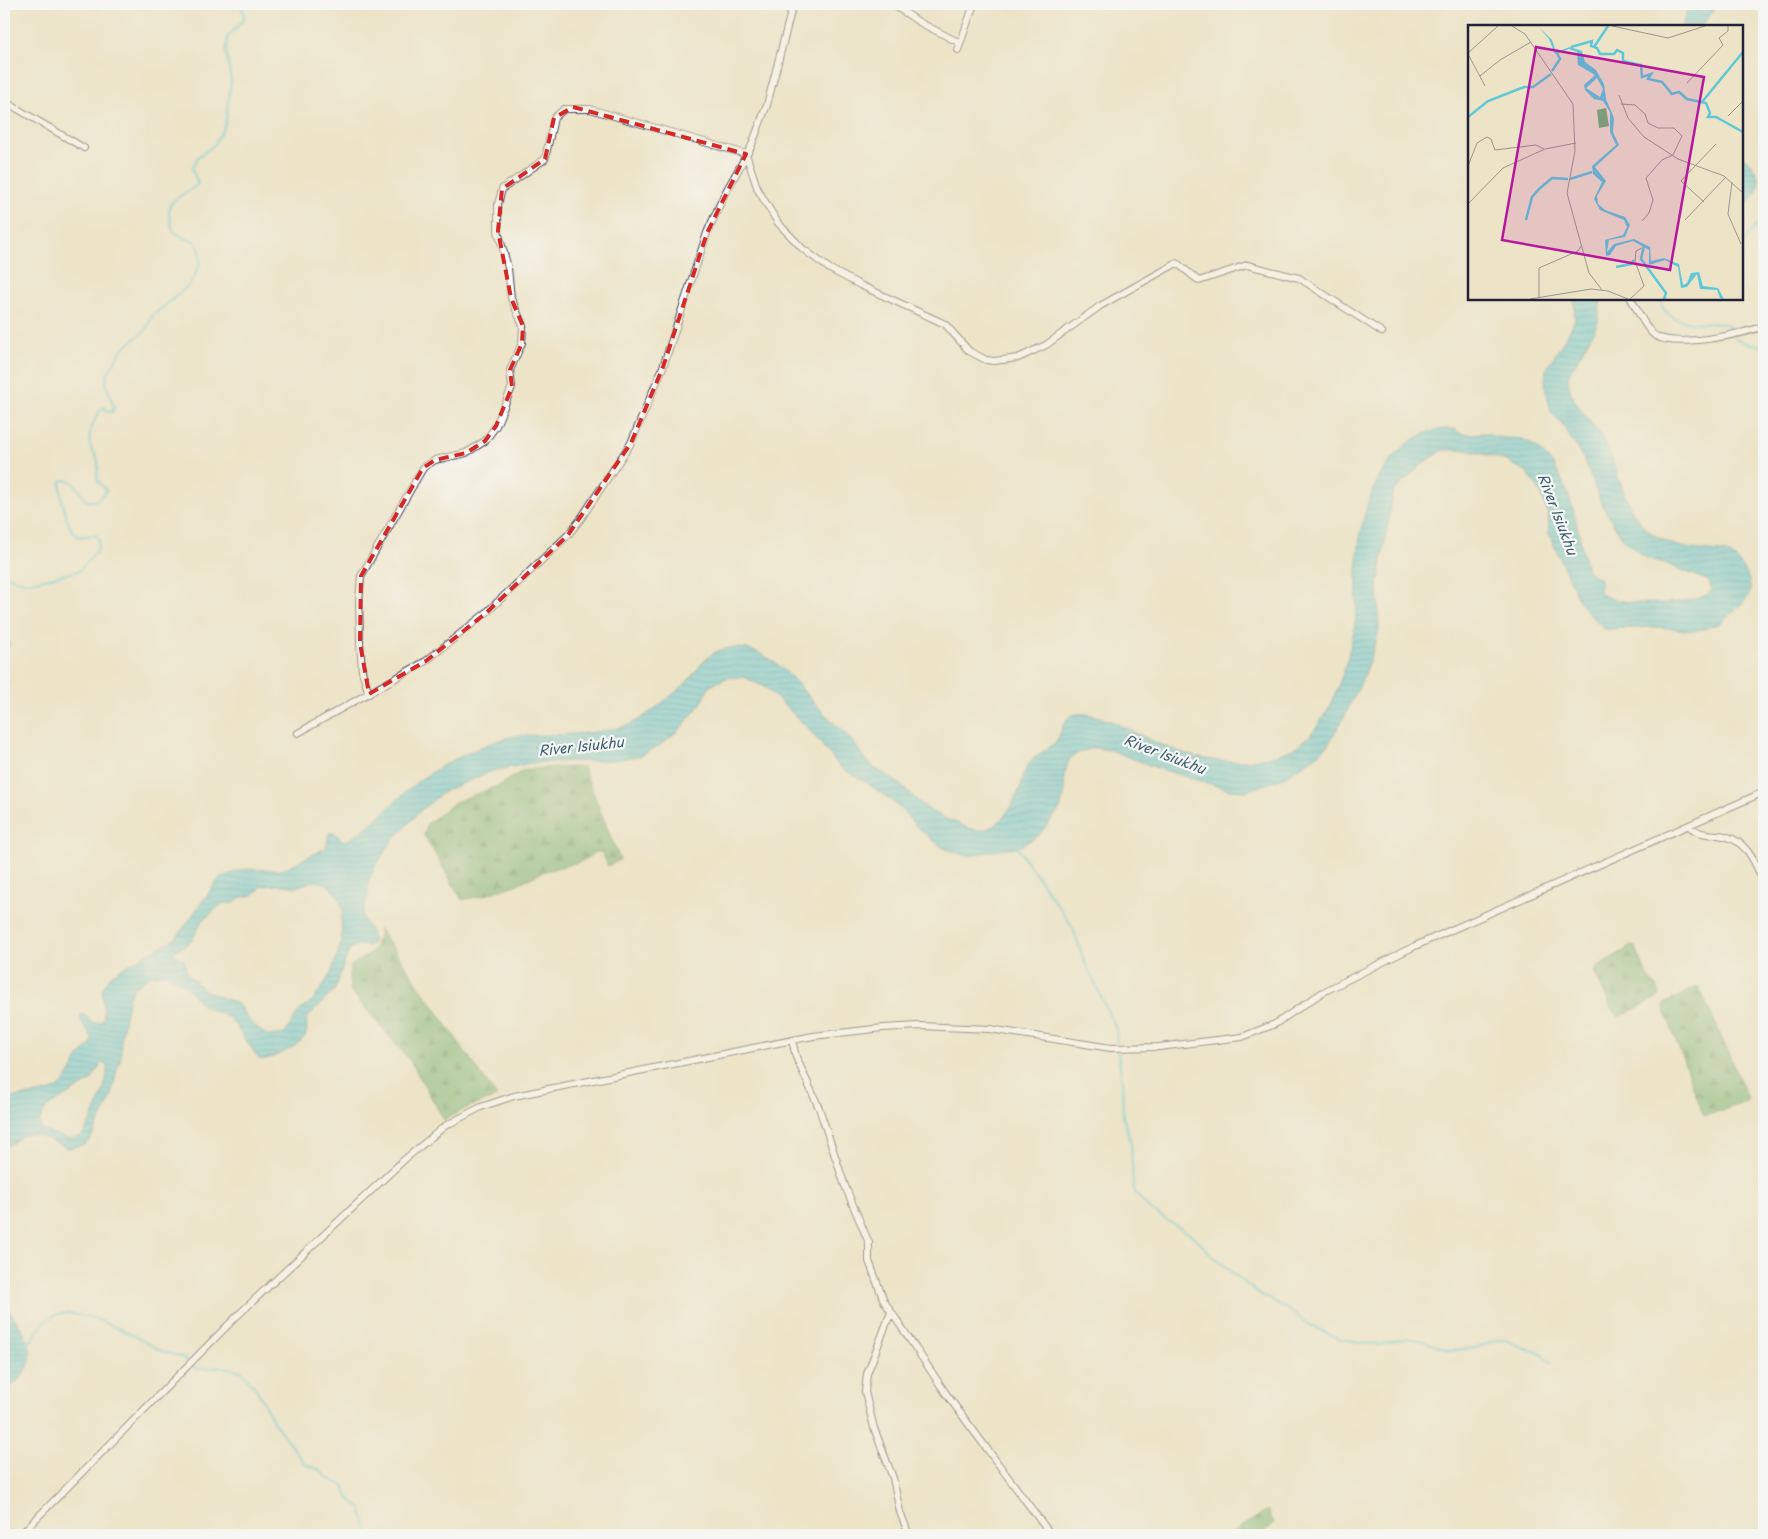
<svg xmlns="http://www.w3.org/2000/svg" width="1768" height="1539" font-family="'Playpen Sans',sans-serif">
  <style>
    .forest { fill: url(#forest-firs); stroke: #4b6b58 }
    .water { fill: url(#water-rules); stroke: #40758a; fill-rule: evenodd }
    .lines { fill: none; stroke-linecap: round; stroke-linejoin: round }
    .stream { stroke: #5ec8d8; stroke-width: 2.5 }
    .street-casing { stroke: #403f50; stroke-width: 8 }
    .street { stroke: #fff; stroke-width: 6 }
    .marked { fill: none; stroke: #d62828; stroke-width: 4; stroke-dasharray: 10 6; stroke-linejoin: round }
    .labels { text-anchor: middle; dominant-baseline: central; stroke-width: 4.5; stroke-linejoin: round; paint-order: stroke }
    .water-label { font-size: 14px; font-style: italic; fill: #375c72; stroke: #f6f6f2 }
    .inset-river { fill: none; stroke: #5ec8d8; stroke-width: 2.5 }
    .inset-road { fill: none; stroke: #9c9690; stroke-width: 1 }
    .view { fill: #b5179e; fill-opacity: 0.15; stroke: #b5179e; stroke-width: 2.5 }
    .inset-edge { fill: none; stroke: #22223b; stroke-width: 2.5 }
  </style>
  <defs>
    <pattern id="forest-firs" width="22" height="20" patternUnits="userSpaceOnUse" patternTransform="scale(1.25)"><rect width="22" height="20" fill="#74b475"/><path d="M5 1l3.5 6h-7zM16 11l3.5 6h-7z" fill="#5f9261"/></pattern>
    <pattern id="water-rules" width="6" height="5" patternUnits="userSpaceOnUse" patternTransform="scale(1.25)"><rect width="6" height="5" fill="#5ec8d8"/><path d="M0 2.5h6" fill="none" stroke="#4da2b0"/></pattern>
  </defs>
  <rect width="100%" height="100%" fill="#f6f6f2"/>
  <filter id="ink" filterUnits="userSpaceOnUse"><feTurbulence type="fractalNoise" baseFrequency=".02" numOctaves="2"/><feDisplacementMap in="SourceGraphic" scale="10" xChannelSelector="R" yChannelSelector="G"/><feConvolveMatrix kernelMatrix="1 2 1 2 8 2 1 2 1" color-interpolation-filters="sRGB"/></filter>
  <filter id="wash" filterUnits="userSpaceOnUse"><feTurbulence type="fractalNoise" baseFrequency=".0096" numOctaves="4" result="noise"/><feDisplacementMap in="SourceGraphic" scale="20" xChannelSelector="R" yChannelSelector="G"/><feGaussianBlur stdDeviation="1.12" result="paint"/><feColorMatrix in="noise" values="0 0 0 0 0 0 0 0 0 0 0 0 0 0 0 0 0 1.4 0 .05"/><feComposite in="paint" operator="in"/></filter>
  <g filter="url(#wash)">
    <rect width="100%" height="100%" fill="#ede4c8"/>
    <path class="forest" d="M583 767 620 860 608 866 602 852H595L583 861 545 871 515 885 482 896 462 900 424 835 427 824 455 802 500 785 522 771 539 768Z
      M379 928 497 1097 471 1106 444 1120 411 1062 350 990 349 973 351 966 373 951 379 935Z
      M1631 946 1636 947 1645 971 1660 993 1659 997 1619 1017 1614 1013 1594 972 1597 967Z
      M1699 986 1748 1098 1746 1102 1706 1116 1703 1114 1664 1008V1004Z
      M1268 1510 1274 1523 1262 1535H1228Z"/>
    <path class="water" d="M1689 4H1718L1702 26H1682Z
      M1742 155C1764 175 1764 190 1742 209Z
      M1574 299H1601L1598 321 1594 331 1569 374C1564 398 1592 420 1603 439 1619 468 1622 508 1648 530 1661 541 1677 547 1693 549 1705 551 1720 550 1730 555 1743 563 1755 583 1748 597L1721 623 1703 629 1692 631 1660 627 1605 629 1586 611 1579 601 1549 534 1548 515 1541 493 1527 473 1509 462 1492 456 1465 450H1443L1421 465 1393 492 1378 585 1379 631 1365 674 1342 721 1327 746 1317 756 1279 780 1246 791 1230 790 1157 768 1110 750 1093 748 1076 754 1069 760 1064 775 1065 792 1060 809 1039 835 1021 846 968 856 943 848 918 828 897 805 867 783 841 768 807 727 766 688 744 677 726 678 709 687 703 701 681 728 662 744 640 756 613 760 531 763 489 772 445 791 421 810 393 840 375 866 369 880 368 895 362 916 371 932 373 943 369 946 358 944 349 950 334 991 307 1018C306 1023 308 1029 306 1034 303 1044 270 1062 259 1059L230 1018 204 1007 186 986 167 974 150 975 134 988 129 996 121 1040V1057L116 1073 112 1097 91 1138 86 1144 68 1148 38 1135 25 1134 4 1149V1100C20 1094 38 1096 53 1090 67 1086 73 1064 81 1054 84 1050 89 1048 92 1043V1038L80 1019 81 1014 86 1016 92 1023 102 1022 104 1018 102 989 112 974 176 938 220 877 244 869 281 870 326 848 329 833H335L343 841 349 840C374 824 393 802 416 783 436 767 486 742 511 737 522 734 535 736 546 735 568 735 614 732 633 723 650 714 668 698 683 686 701 669 706 646 738 648 775 650 798 686 821 710 831 721 843 730 852 741 858 747 862 756 868 762 877 771 888 775 897 782 917 800 928 813 954 822 962 825 970 830 979 830 1001 829 1012 806 1020 788 1023 780 1023 771 1029 764 1036 754 1048 750 1056 741 1063 732 1062 716 1076 714 1095 711 1126 728 1142 736 1192 760 1234 771 1287 751 1328 736 1348 664 1355 624 1358 606 1356 588 1357 571 1359 529 1366 488 1395 456 1409 440 1426 429 1448 429 1464 429 1450 431 1465 434 1467 434 1479 433 1482 433 1499 434 1482 434 1499 437 1513 440 1518 435 1532 444 1572 472 1576 526 1587 570 1596 580 1603 571 1599 592 1613 608 1702 607 1712 590L1709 581 1664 563 1646 558 1622 538 1603 507 1583 458 1562 424 1551 412 1545 385 1546 370 1571 328 1575 319ZM313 881 326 883 339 897 343 912 341 917 342 941 331 973 321 989 312 1001 298 1012 285 1034 268 1036 250 1022 238 1004 204 990 187 973 184 960 176 956 173 952 191 942 202 921 223 903H234L239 898 253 895 263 886 281 885 297 887ZM101 1063 106 1064C112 1078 91 1123 82 1136L68 1139 41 1129 39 1122 46 1108 92 1080Z
      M4 1304C29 1338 49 1361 4 1392V1366L9 1353 4 1331Z"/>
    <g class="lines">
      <path class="stream" d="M1742 245 1754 228 1764 220
        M1660 299C1665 328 1705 322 1726 324L1731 329
        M1735 338 1749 344 1764 346
        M4 575 23 582H31L79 571 97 551 99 540 97 536C91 534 84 538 78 536 67 532 59 491 61 481 74 477 80 491 86 501 95 503 102 498 106 490 92 476 99 479 98 462 98 457 93 453 91 448 86 434 94 422 100 410L105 407 107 412H112L114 407 106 384 108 373 122 349 146 330 152 316 187 287 193 279 200 263V250L194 241 184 238 173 231 169 215 170 205C177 194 191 193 198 183L192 169 198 157 214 145 225 125 231 81 226 51 228 36 244 20V12L240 4
        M4 617 9 645 4 654
        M4 673 8 683 4 694
        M1016 846 1072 926 1084 960 1116 1029 1117 1043
        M1118 1053 1122 1080 1123 1117 1131 1143 1133 1184 1135 1192 1149 1209 1196 1238 1210 1254 1256 1292 1289 1310 1309 1325 1340 1339 1378 1345 1407 1338 1424 1341 1450 1351 1475 1348 1498 1340H1508L1525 1349 1538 1352 1551 1362
        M28 1345 44 1322 57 1314 66 1313 94 1318 133 1335 161 1351 182 1357 187 1361
        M193 1366 198 1369 222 1367 241 1371 257 1390 273 1421 305 1464 320 1470 328 1478 344 1486 349 1499 361 1508 369 1535"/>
    </g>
  </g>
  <g filter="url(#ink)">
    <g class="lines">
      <g class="street-casing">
        <path id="street" d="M892 4 919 22 960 43
          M958 50 974 4
          M4 101 84 148
          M1631 299C1638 310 1644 327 1654 335 1673 349 1744 334 1764 326
          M369 694 362 671 360 643 359 601 361 576 423 468 435 460 466 453 485 441 496 426 512 387 510 370 522 343 523 326 511 298 508 268 498 231V204L502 189 545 159 554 118 564 109H590L746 154 758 190 778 223 803 249 830 269 860 285 945 324 969 351 986 360 994 361 1018 358 1046 345 1100 306 1177 263 1199 281 1247 265 1299 278 1382 332
          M298 733 426 661 486 613 568 535 580 520 631 443 663 367 707 233 724 195 751 147 767 105 793 4
          M1689 826C1698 834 1707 834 1718 835 1745 837 1755 861 1764 883
          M792 1040 796 1057 819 1108 845 1186 869 1243V1261L884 1301 947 1395 1051 1535
          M891 1312 867 1374 865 1392 874 1428 893 1478 900 1512 909 1535
          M20 1535 237 1316 405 1159 445 1126 481 1107 514 1096 813 1036 883 1028 919 1026 990 1029 1111 1048 1159 1047 1242 1037 1275 1024 1323 992 1415 946 1764 792"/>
      </g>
      <use href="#street" class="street"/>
    </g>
  </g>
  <path d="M0 0H1768V1539H0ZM573 107 746 154 707 233 663 367 631 443 568 535 486 613 426 661 369 694 360 643 361 576 423 468 435 460 466 453 485 441 496 426 512 387 510 370 522 343 523 326 511 298 498 231 502 189 545 159 554 118Z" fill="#ede4c8" fill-opacity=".55" fill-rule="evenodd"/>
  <path class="marked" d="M573 107 746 154 707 233 663 367 631 443 568 535 486 613 426 661 369 694 360 643 361 576 423 468 435 460 466 453 485 441 496 426 512 387 510 370 522 343 523 326 511 298 498 231 502 189 545 159 554 118Z"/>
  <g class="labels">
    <g class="water-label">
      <text transform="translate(1558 514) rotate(69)">River Isiukhu</text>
      <text transform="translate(581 746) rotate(-6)">River Isiukhu</text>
      <text transform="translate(1165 754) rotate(21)">River Isiukhu</text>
    </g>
  </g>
  <g transform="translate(1468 25)">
    <rect width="275" height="275" fill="#ede4c8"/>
    <path d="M138 83 141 101 131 103 129 85Z" fill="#74b475"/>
    <path d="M70 1 84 15 88 27 102 22 114 26 117 37 128 45 136 59 138 74 146 93 145 107 151 120 127 142 138 156 129 171 130 179 137 185 157 192 162 200 157 212 141 215 139 227 146 219 166 214 182 222 183 236 196 233 211 239 215 260 219 258 223 248 231 247 235 261 250 263 256 274 252 273 249 265 232 264 229 249 219 262 213 263 210 242 197 235 181 240V225L165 216 148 221 142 230 138 231 137 215 155 210 159 202 156 195 132 185 126 174 134 157 125 149 124 141 148 120 142 107V87L135 76 126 74 117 65 116 60 127 50 110 40 109 27 101 24 87 29 81 14ZM129 53 135 64 132 72 118 63Z" fill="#5ec8d8" fill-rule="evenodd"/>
    <path class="inset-river" d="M103 22 124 16 123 21 129 23 132 29H146L149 25 155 28V36L173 40 174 52 183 49 180 54 194 57 204 69 211 67 219 74 238 78 242 88 240 92H248L275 107M126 22 140 1M84 46 92 34 89 28M234 77 275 27M0 92 20 76 56 62H65L83 49M102 154 124 147M58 195 64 172 71 164 84 153 100 154M176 221 173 234 198 268 196 274M148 242 163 239 166 235"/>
    <path class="inset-road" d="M44 1 57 9 105 79 107 126 99 168 121 248 134 265M144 1 200 13 237 1M0 28 30 1M0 29 17 61M12 51 32 35 63 17M219 58 255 20 251 13 260 6V1M151 70 160 93 176 112 210 134 256 151 275 168M153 79 167 80 177 89 180 98 190 103H206L214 111 205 130 194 135 178 153 185 175 181 188 174 196M260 91 275 76M0 141 9 118 19 112 23 114 27 125 68 120 76 124M227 141 248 119M213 156 236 177M213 156 227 141M264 157 260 189 273 219M0 179 35 143 77 124 108 118M217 195 258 152M71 272V243L110 226 113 221M62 274 123 264 140 266 160 274M162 274 176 261 167 236 168 226 174 223"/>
    <path class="view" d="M68 22 236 52 202 245 34 215Z"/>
    <rect width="275" height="275" class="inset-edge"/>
  </g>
  <rect width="1768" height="1539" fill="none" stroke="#f6f6f2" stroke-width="20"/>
</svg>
